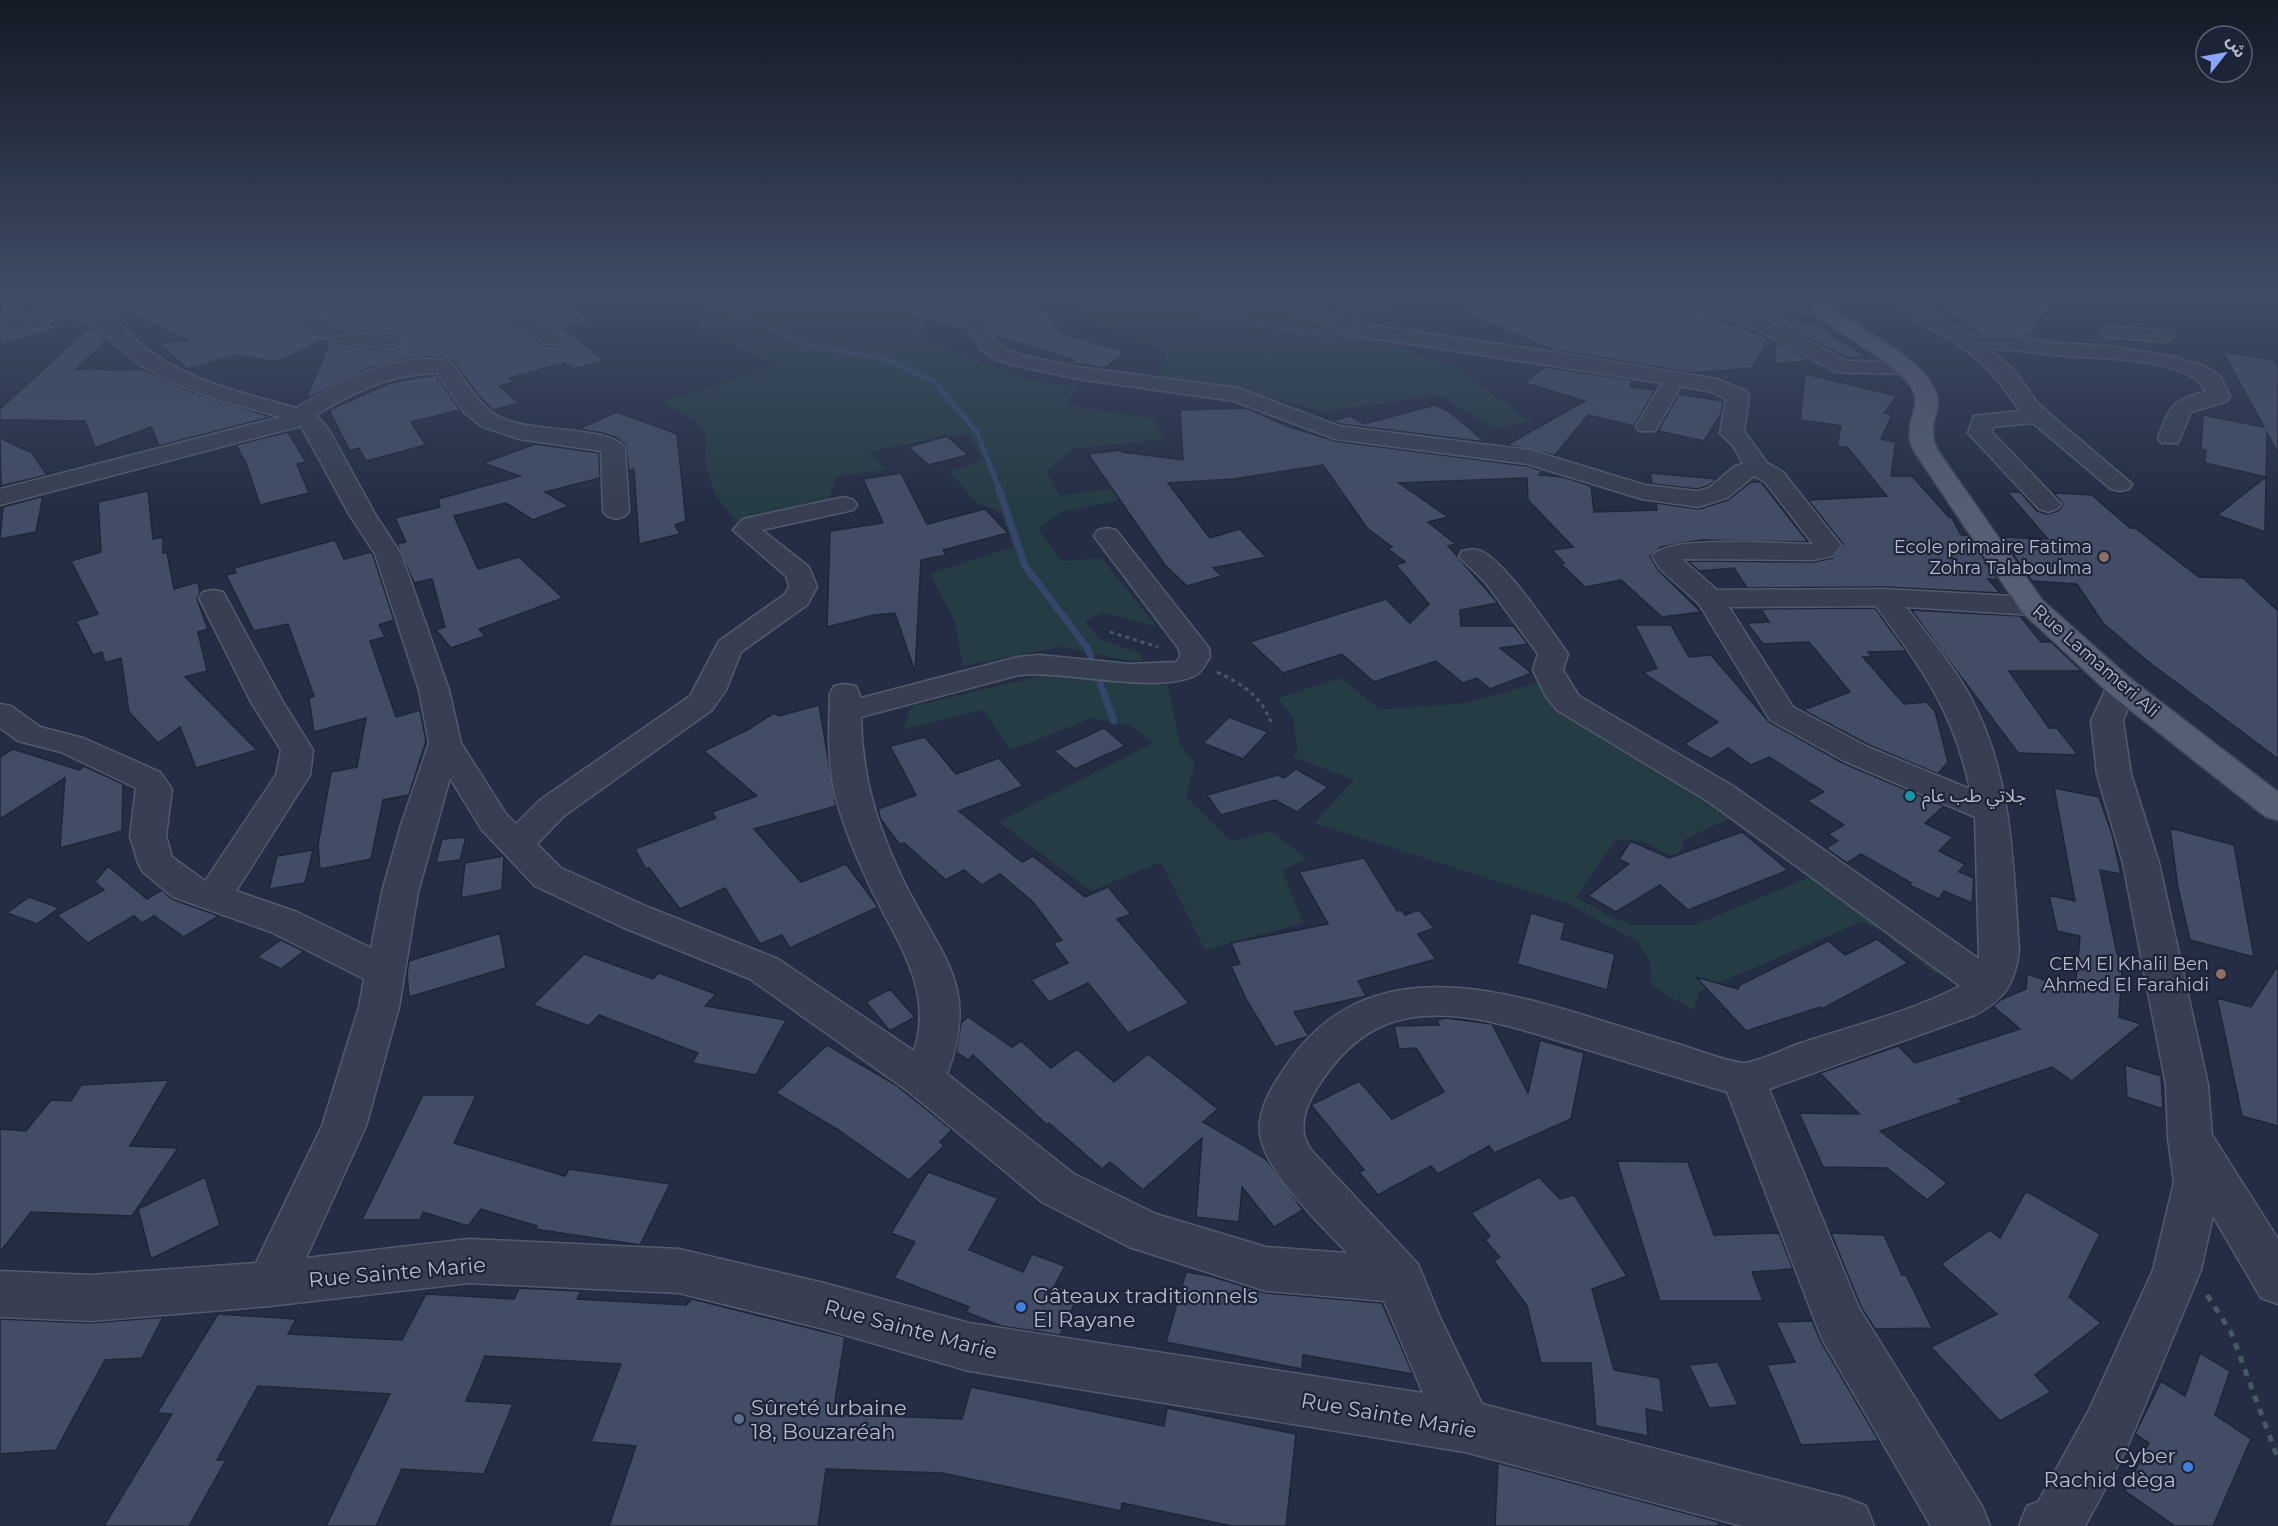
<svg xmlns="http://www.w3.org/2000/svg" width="2278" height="1526" font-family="Montserrat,'Noto Sans Arabic',sans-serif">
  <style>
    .green { fill: #263c44 }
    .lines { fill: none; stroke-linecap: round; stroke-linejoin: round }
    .stream-far1 { stroke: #36456b; stroke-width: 5 }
    .stream { stroke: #36456b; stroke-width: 7 }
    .building { fill: #424c65; stroke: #1f263a; stroke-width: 1.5 }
    .minor-casing { stroke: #535a6d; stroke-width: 3 }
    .major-casing { stroke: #42485c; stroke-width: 3 }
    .path-far1 { stroke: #445961; stroke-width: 3; stroke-dasharray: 4 4; stroke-linecap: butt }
    .path { stroke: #445961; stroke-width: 5; stroke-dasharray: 7 7; stroke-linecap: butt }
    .minor { fill: #383f52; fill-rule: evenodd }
    .major { fill: #565e73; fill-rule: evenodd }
    .education-dot { fill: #8d6e63; stroke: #1d2438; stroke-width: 2 }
    .culture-dot { fill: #0f9aa8; stroke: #1d2438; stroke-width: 2 }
    .shop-dot { fill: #3f7fe0; stroke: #1d2438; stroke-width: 2 }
    .service-dot { fill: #5c6f8a; stroke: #1d2438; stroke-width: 2 }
    .labels { text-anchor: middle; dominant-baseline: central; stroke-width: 4.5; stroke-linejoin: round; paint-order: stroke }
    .poi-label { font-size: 18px; fill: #b5bbcd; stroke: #1d2438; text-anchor: end }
    .street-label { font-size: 18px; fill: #b5bbcd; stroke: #1d2438 }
    .near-street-label { font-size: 21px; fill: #b5bbcd; stroke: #1d2438 }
    .near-poi-label { font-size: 21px; fill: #b5bbcd; stroke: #1d2438; text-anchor: start }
  </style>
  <rect width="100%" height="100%" fill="#242d43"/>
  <path class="green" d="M656 293H869L871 301 926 324 917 336 1023 379 1076 387 1068 405 1154 419 1163 439 1073 449 1046 471 1060 496 1165 480 1171 490 1061 512 1038 529 1061 561 1101 558 1157 627 1103 612 1085 621 1099 639 1141 654V661L1125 660 1060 647 963 666 955 622 930 574 1013 547 1001 513 977 503 950 472 983 459 968 433 870 451 886 470 836 476 829 500 737 524 714 493 705 462 706 436 698 422 663 402 776 366 698 327 712 315 696 305Z
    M1047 293H1227L1450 364 1531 422 1491 427 1440 395 1325 412 1210 382 1156 376 1167 352 1099 321Z
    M1281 293H1420L1372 318Z
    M1042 676 1167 681 1180 744 1195 764 1186 797 1231 841 1271 831 1307 859 1282 870 1303 923 1205 950 1161 862 1091 891 999 822 1153 743 1131 726 1092 718 1010 750 983 710 902 730 912 706Z
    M1341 678 1380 710 1467 703 1541 682 1739 814 1685 839 1679 854 1670 855 1642 841 1616 840 1576 897 1607 915 1631 925H1695L1815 875 1946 969 1935 974 1879 929 1861 922 1700 991 1693 1010 1652 986 1650 962 1637 941 1566 903 1314 823 1354 780 1293 757 1297 751 1293 718 1278 698Z"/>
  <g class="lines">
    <path class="stream-far1" d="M669 293 725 308 811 346 883 358 933 381 977 432 1000 491
      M1108 293 1296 331 1411 343"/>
    <path class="stream" d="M999 489 1025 566 1086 646 1091 657
      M1100 683 1114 721"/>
  </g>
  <path class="building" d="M89 293H137L105 301Z
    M180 293H244L322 340 277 362 237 355 187 369 159 343 189 341 128 312 176 299Z
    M275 293H386L408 302 412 300 512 327 546 346H560L565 340 528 315 475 301 474 293H567L568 304 591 322 563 328 605 361 573 369 565 363 509 378 514 382 499 386 519 403 493 410 479 396 453 361 431 357 410 358 369 368 306 399 330 341 390 352 398 350 402 344 399 339 391 336 333 326Z
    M938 293H1031L1062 333 1125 352 1105 368 1071 363 1075 360 995 336 984 319 948 307Z
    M1505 293H1524L1555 305 1596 293H1661L1665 299 1769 338 1752 368 1693 373 1553 350 1454 308Z
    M1698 293H1719L1822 328 1866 357 1847 358 1773 320Z
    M1925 293H2057L2032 335 2024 336 1981 335Z
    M0 299 27 312 0 320Z
    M49 323 59 328 0 345V336Z
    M90 327 107 340 76 369 144 370 191 392 271 417 159 446 151 427 95 448 85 421 0 420V409Z
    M1776 342 1811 361 1774 364Z
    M2223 352 2275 360 2278 368V453L2267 433 2266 477 2205 463 2206 450 2201 449 2203 415 2264 427Z
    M1545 367 1631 380V387L1655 390 1634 426 1588 415 1555 455 1507 445 1585 401 1525 383Z
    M1805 374 1897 396 1884 413 1892 415 1881 439 1896 442 1891 476H1912L1949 517 1952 518 1961 535H1968L1998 580 1988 579 2000 593 1884 587 1747 588 1734 568 1699 571 1688 561 1814 562 1833 558 1843 544 1808 500 1887 496 1847 447 1837 446 1841 426 1800 420Z
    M436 375 460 410 411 422 426 445 366 461 359 448 350 451 329 410 390 383Z
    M1679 394 1723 401 1721 414 1704 441 1658 431Z
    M1435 405 1450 412 1485 442 1340 424 1324 418 1336 420 1350 416 1364 424Z
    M1247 408 1287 426 1335 441 1527 466 1543 471 1539 475 1563 477 1591 486 1594 512 1657 510 1656 503 1699 509 1728 500 1751 482H1761L1808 542 1702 540 1661 547 1650 556 1658 570 1701 612 1662 617 1621 580 1585 587 1561 564 1564 563 1552 550 1573 547 1528 500 1527 478 1399 483 1448 517 1428 522 1456 544 1448 546 1498 603 1460 610 1461 626H1514L1528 644 1500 648 1532 673 1490 689 1477 678 1463 683 1436 661 1374 682 1342 654 1283 673 1250 642 1386 599 1410 623 1429 604 1396 565 1405 562 1387 548 1392 547 1367 528 1323 465 1234 479 1168 483 1210 538 1240 529 1266 557 1213 568 1222 576 1187 586 1165 565 1088 454 1121 450 1122 452 1183 460 1180 410Z
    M617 412 677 434 686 521 675 525 680 534 639 544 634 469 629 471 626 446 617 438 603 433 578 429Z
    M288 432 306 462 297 464 309 493 260 505 246 463 236 445Z
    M947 436 968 455 929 465 908 447Z
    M0 438 32 453 47 475 1 486Z
    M535 444 599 453 600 478 545 492 569 506 533 520 506 503 454 516 478 569 519 557 563 598 479 629 485 636 451 648 436 630 445 627 432 579 414 583 397 544 406 542 395 518 440 507 438 499 520 476 483 463Z
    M901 473 927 524 985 509 1008 533 943 550 946 555 921 560 915 672 895 613 874 615 827 627 830 531 883 523 863 479Z
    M1650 473 1717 479 1708 486 1697 489 1652 484Z
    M2266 477 2265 532 2217 515Z
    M148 491 153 539 163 537V553L167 552 174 589 198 582 200 592 197 599 208 629 198 632 207 671 185 677 257 750 196 768 180 727 158 743 129 712 121 658 105 663 102 652 93 655 76 621 98 614 71 561 101 552 98 502Z
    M2007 492H2020L2037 511 2047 514 2058 511 2063 504 2054 493 2092 495 2130 528H2135L2199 577 2243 578 2278 611V759L2146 660 2103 623 2077 584 2032 581 2001 537 2048 539Z
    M43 496 36 532 0 539 3 507Z
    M335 540 344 559 371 552 373 555 394 620 379 625 385 637 370 641 396 717 420 710 426 741 409 795 383 800 371 859 320 869 318 845 331 772 357 767 366 718 314 732 309 698 314 696 288 624 254 631 226 575 236 573 234 568Z
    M1875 608 1906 651 1868 652 1872 657H1863L1904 704 1926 702 1935 711 1948 762 1938 774 1869 745 1803 710 1850 692 1809 642 1763 644 1747 623 1769 622 1761 609Z
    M1911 610 2020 616 2041 642H2051L2082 671H2009L2049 728H2057L2078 755 2018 753Z
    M1635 625H1671L1689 657 1711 655 1769 722 1843 763 1944 806 1925 823 1953 837 1939 851 1965 864 1959 872 1974 878 1972 903 1944 891 1939 899 1909 885 1911 883 1861 854 1847 863 1826 848 1838 841 1828 834 1844 825 1807 801 1824 792 1769 757 1751 765 1728 748 1711 759 1684 744 1718 722 1643 673 1657 668Z
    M819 705 836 806 754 829 801 882 846 864 878 907 790 948 782 935 760 944 725 888 680 909 649 868 646 869 635 849 716 818 712 812 757 796 704 751 749 729 774 713 779 716Z
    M1229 717 1268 732 1243 759 1203 743Z
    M1104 728 1125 746 1075 769 1054 751Z
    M925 737 956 774 999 758 1023 786 959 811 1022 862 1033 856 1085 897 1108 887 1131 914 1117 919 1189 1003 1128 1033 1088 983 1049 1002 1031 980 1068 963 1053 943 1062 940 1033 902 1000 874 982 885 964 870 946 880 904 843 900 845 880 818 878 809 916 795 890 746Z
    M13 749 79 770 84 766 123 784 122 831 60 848 65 778 0 819V757Z
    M1296 769 1328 787 1297 812 1275 800 1221 815 1207 795 1278 775 1284 778Z
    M2054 788 2099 797 2112 834 2121 874 2100 870 2117 954 2123 956 2119 1017 2141 1024 2072 1081 2052 1067 1959 1099 1963 1102 1880 1131 1947 1183 1927 1200 1887 1168 1823 1167 1799 1113 1859 1114 1820 1073 1898 1046 1915 1063 2020 1029 1993 1006 2002 999 2026 989 2027 974 2075 990 2080 936 2057 931 2049 895 2075 901Z
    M2170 828 2234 845 2254 957 2190 940 2178 888Z
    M1742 832 1788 870 1688 910 1660 885 1616 912 1588 896 1629 864 1619 859 1631 841 1669 858Z
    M466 837 460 860 436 863 442 839Z
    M313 850 305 883 269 889 277 856Z
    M504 856 502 890 461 898 465 863Z
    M1364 858 1397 911 1402 910 1405 915 1419 910 1434 928 1418 934 1436 959 1358 981 1366 996 1294 1012 1309 1036 1275 1047 1246 999 1231 966 1240 964 1231 943 1328 924 1299 872Z
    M108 866 147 899 162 890 172 899 219 916 184 937 154 916 142 923 134 916 88 943 57 915 104 890 95 882Z
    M29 897 59 908 37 924 7 913Z
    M1531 913 1565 923 1561 939 1615 954 1607 990 1517 964Z
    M500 933 506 968 409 997 407 974 409 961Z
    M1877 939 1908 963 1822 1009 1820 1007 1746 1031 1696 977 1738 989 1740 985 1828 941 1845 955Z
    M281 940 304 951 281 969 257 957Z
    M584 954 653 979 659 973 716 994 705 1006 786 1020 756 1075 692 1063 698 1053 599 1015 589 1026 533 1005Z
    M2278 965V1126L2242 1116 2217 998 2251 1007Z
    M890 989 915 1017 890 1031 866 1002Z
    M968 1017 1012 1047 1021 1041 1051 1068 1077 1049 1114 1082 1148 1054 1218 1109 1203 1122 1266 1159 1303 1210 1274 1227 1242 1187 1239 1222 1196 1217 1202 1138 1143 1190 1110 1162 1102 1169 1049 1123 1047 1125 973 1055 968 1060 956 1052 961 1023Z
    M1446 1018 1492 1024 1528 1093 1540 1040 1584 1053 1571 1119 1494 1153 1489 1146 1438 1174 1431 1166 1378 1195 1359 1172 1364 1170 1311 1105 1359 1081 1392 1119 1444 1092 1416 1048 1399 1049 1394 1026 1439 1025 1437 1020Z
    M827 1045 896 1085 952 1130 940 1142 944 1146 909 1180 837 1129 776 1093Z
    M2125 1065 2161 1076 2163 1109 2127 1097Z
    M169 1080 130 1146 178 1148 132 1216 31 1212 0 1252V1129L26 1131 51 1100 71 1101 81 1085Z
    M423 1095H476L454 1143 565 1176 569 1169 670 1184 640 1245 535 1229 537 1226 481 1209 468 1226 423 1212 420 1220H362Z
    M1617 1161 1688 1162 1714 1235 1779 1233 1793 1269 1752 1272 1763 1301H1660Z
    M928 1172 998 1198 969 1250 1023 1272 1032 1254 1065 1266 1055 1285 1079 1294 1060 1335 1001 1326 966 1312 969 1307 894 1278 915 1242 891 1233Z
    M205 1177 220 1225 151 1259 138 1209Z
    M1539 1177 1560 1199 1574 1195 1627 1276 1592 1289 1614 1370 1660 1378 1664 1413 1646 1409 1648 1436 1596 1426 1591 1363H1541L1527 1306 1494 1261 1500 1257 1485 1240 1490 1236 1471 1213Z
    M2026 1191 2100 1234 2069 1297 2101 1323 2035 1375 2051 1392 2000 1421 1931 1347 1997 1314 1941 1264 1990 1230 2000 1238Z
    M1831 1233 1884 1235 1902 1275H1906L1932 1328 1875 1329 1861 1307Z
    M1186 1272 1210 1276 1266 1293 1382 1303 1413 1374 1303 1355 1302 1369 1166 1342Z
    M519 1288 581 1291 577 1299 686 1305 692 1299 845 1337 833 1414 962 1419 971 1387 1164 1426 1167 1408 1296 1434 1286 1526H1232L1122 1503 1121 1511 942 1473 826 1469 818 1526H609L636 1446 591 1442 621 1364 485 1356 466 1401 513 1404 484 1474 402 1469 376 1526H326L390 1394 258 1386 217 1460H226L189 1526H104L172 1414 157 1413 218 1314 296 1319 288 1334 402 1340 426 1294 514 1299Z
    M163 1317 142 1358 105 1360 56 1450 0 1454V1319L91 1323Z
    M1812 1321 1820 1340 1879 1441 1801 1445 1767 1365 1795 1362 1776 1322Z
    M2200 1353 2230 1371 2215 1415 2251 1439 2213 1526H2175L2125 1491 2149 1443 2135 1434 2161 1381 2185 1396Z
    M1718 1362 1738 1405 1709 1408 1689 1365Z
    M1498 1463 1719 1522 1718 1526H1495Z"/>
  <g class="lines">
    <g class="minor-casing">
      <path id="minor" d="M25 293H47L53 298 87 308 146 293H178L175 297 105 315C125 325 138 344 156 356 200 384 247 394 296 408 340 382 397 349 451 362 466 380 476 403 496 415 528 435 609 424 625 448L629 511 625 516 616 519 607 516 603 511 601 451 519 439 481 426 464 412 437 373C391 374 356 391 316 415L329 430 375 514 401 554 449 690 461 743 506 814 516 824 540 800 690 696 719 641 785 594 789 587 786 576 733 530 743 519 844 497 853 500 857 505 853 510 762 530 809 567 817 587 807 605 741 652 726 690 712 710 564 816 537 844 561 868 648 907 778 959 914 1051C935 987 894 939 869 884 856 857 844 827 836 798 827 764 829 728 830 693L834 686 845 684 856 686 861 698 1018 657 1039 655 1130 664 1176 662 1180 657 1179 649 1094 536 1098 530 1107 528 1116 530 1209 648 1210 657C1206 663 1202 672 1196 675 1158 695 1065 670 1019 675L861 717C862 780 878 828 905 884 942 958 980 986 947 1074L1074 1174 1156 1214 1266 1247 1347 1253C1320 1223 1254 1164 1260 1122 1262 1102 1275 1082 1286 1066 1378 928 1545 1006 1671 1042 1687 1046 1730 1063 1744 1063 1758 1062 1784 1049 1798 1044 1852 1026 1910 1012 1960 986L1709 802 1557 710 1545 695 1533 670 1538 654 1485 582 1459 557 1462 551C1469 550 1474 548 1481 551 1507 563 1550 629 1568 654L1563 670 1579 696 1733 786 1979 959 1975 817 1844 761 1770 720 1699 604 1660 569 1652 556C1667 534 1784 544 1813 544L1765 482 1754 476 1727 498 1698 507 1642 499 1527 464 1335 439 1234 401 1078 379 1013 365 994 359 983 351 968 328 881 302 868 293H893L982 320 997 343 1008 351 1024 356 1078 367 1238 388 1339 426 1530 450 1645 485 1697 491 1709 488 1735 466 1743 464 1734 447 1720 433 1726 399 1711 392 1681 386 1655 431H1639L1636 426 1662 383 1366 337 1240 297 1237 293H1266L1369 325 1559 353 1717 379 1746 391 1749 396 1744 431 1767 463 1783 472 1841 545 1833 556 1814 560 1682 559 1717 590 1884 589 2032 597 2042 600 2046 606 2042 612 2032 615 1906 607C1929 637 1955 667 1972 700 2013 779 2013 865 2019 951 2015 984 2004 1000 1975 1015L1769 1089 1859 1308 1982 1506 1990 1526H1931L1822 1339 1727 1092C1682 1079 1637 1065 1592 1051 1531 1033 1450 1000 1387 1024 1356 1036 1334 1061 1317 1088 1305 1107 1296 1131 1312 1151L1418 1264 1441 1320 1482 1404 1846 1498 1866 1506 1874 1526H1742L1465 1452 969 1371 824 1329 679 1293 469 1283 270 1306 91 1321 0 1317V1271L91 1275 256 1263 322 1126 359 1007 364 979 271 932 173 897 143 872 138 863 130 836 136 788 61 752 18 741 0 728V704L11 706 40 727 83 738 160 772 172 789 166 836 172 857 205 881 276 775 281 750 251 702 199 598 203 592 213 590 223 592 283 702 313 750 310 775 236 891 297 912 371 948 382 892 401 825 429 743 419 690 375 554 349 514 301 426 0 505V489L280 417C231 403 185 393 141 365 114 347 103 325 69 315L0 334V322L48 309 39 306ZM1876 606C1922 669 1953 710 1970 789L1868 747 1793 707 1729 607ZM450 778 482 830 535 886 622 927 750 979 909 1092 1042 1202 1129 1247 1266 1291 1384 1301 1423 1393 969 1323 824 1283 679 1249 469 1239 306 1258 366 1126 399 1007 418 892Z
        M246 293H270L332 328 390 338 397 340 400 344 397 348 390 350 319 337Z
        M405 293H437L527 317 563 340 560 344H546L513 325 408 297Z
        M1663 293H1691L1772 322 1847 361 1903 362 1911 363 1914 368 1911 373 1903 374 1835 372 1758 330 1666 297Z
        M1745 293H1774L1827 305 1830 309 1820 315 1789 310 1748 297Z
        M1882 293H1905L1973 337H2019L2054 343 2111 346 2173 357 2205 366 2220 376 2230 396 2227 401 2191 412 2178 443H2162L2158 438C2170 407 2171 399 2206 392 2190 355 2088 359 2053 355 2031 352 2011 349 1989 349L2015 371 2038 404 2132 484 2129 489 2120 491 2111 489 2033 423 1993 427 1992 432 2061 504 2057 509 2048 512 2039 509 1968 433 1974 416 2020 411C2003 386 1985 362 1960 346 1940 333 1895 311 1882 293Z
        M2112 327 2164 330 2171 332 2174 336 2171 340 2164 342 2105 337 2102 333 2105 329Z
        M2121 678 2132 680 2136 687 2123 721 2131 774 2159 863 2208 1085 2212 1135 2278 1239V1304L2261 1298 2213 1216 2201 1270 2127 1448 2085 1526H2019L2027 1506 2038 1502 2089 1410 2153 1270 2174 1182 2168 1138 2166 1085 2123 863 2097 774 2091 721 2110 680Z"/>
    </g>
    <g class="major-casing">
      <path id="major" d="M1809 293H1829L1830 307C1859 330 1923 357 1936 393 1943 412 1924 425 1938 451L2042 600 2132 680 2278 792V820L2266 817 2110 694 2022 612 1914 451C1901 425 1921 411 1914 392 1906 369 1835 331 1813 313Z"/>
    </g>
    <path class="path-far1" d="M1110 632 1158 647
      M1217 672C1242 684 1261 696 1271 722"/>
    <path class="path" d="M2207 1295 2231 1332 2278 1459"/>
    <use href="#minor" class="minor"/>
    <use href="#major" class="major"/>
  </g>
  <linearGradient id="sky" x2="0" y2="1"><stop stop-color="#141925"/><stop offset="0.58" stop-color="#3f4c66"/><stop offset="1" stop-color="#3f4c66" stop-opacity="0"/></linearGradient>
  <rect width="2278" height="507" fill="url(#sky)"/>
  <g class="education-dot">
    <circle cx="2104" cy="557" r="6"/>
    <circle cx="2221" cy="974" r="6"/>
  </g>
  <circle class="culture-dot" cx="1910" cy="796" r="6"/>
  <g class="shop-dot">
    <circle cx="1021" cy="1307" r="6"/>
    <circle cx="2188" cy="1467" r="6"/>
  </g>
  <circle class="service-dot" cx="739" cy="1419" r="6"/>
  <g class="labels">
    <g class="poi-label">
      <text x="2092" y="547">Ecole primaire Fatima<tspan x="2092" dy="21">Zohra Talaboulma</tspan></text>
      <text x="1922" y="796" text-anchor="start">جلاتي طب عام</text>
      <text x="2209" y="964">CEM El Khalil Ben<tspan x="2209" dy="21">Ahmed El Farahidi</tspan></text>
    </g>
    <g class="street-label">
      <text transform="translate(2096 661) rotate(41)">Rue Lamameri Ali</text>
    </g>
    <g class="near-street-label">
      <text transform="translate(397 1272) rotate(-5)">Rue Sainte Marie</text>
      <text transform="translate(911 1329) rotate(15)">Rue Sainte Marie</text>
      <text transform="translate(1389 1415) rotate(10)">Rue Sainte Marie</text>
    </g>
    <g class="near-poi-label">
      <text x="1033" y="1295">Gâteaux traditionnels<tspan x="1033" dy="24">El Rayane</tspan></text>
      <text x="751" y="1407">Sûreté urbaine<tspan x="751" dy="24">18, Bouzaréah</tspan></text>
      <text x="2176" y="1455" text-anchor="end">Cyber<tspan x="2176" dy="24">Rachid dèga</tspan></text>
    </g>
  </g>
  <g transform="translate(2224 54) rotate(59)"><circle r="28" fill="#1d2438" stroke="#5a6074" stroke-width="1.5"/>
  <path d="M0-4.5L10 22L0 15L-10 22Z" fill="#88a5ff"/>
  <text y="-9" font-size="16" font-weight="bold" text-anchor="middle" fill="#b5bbcd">ش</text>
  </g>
</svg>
